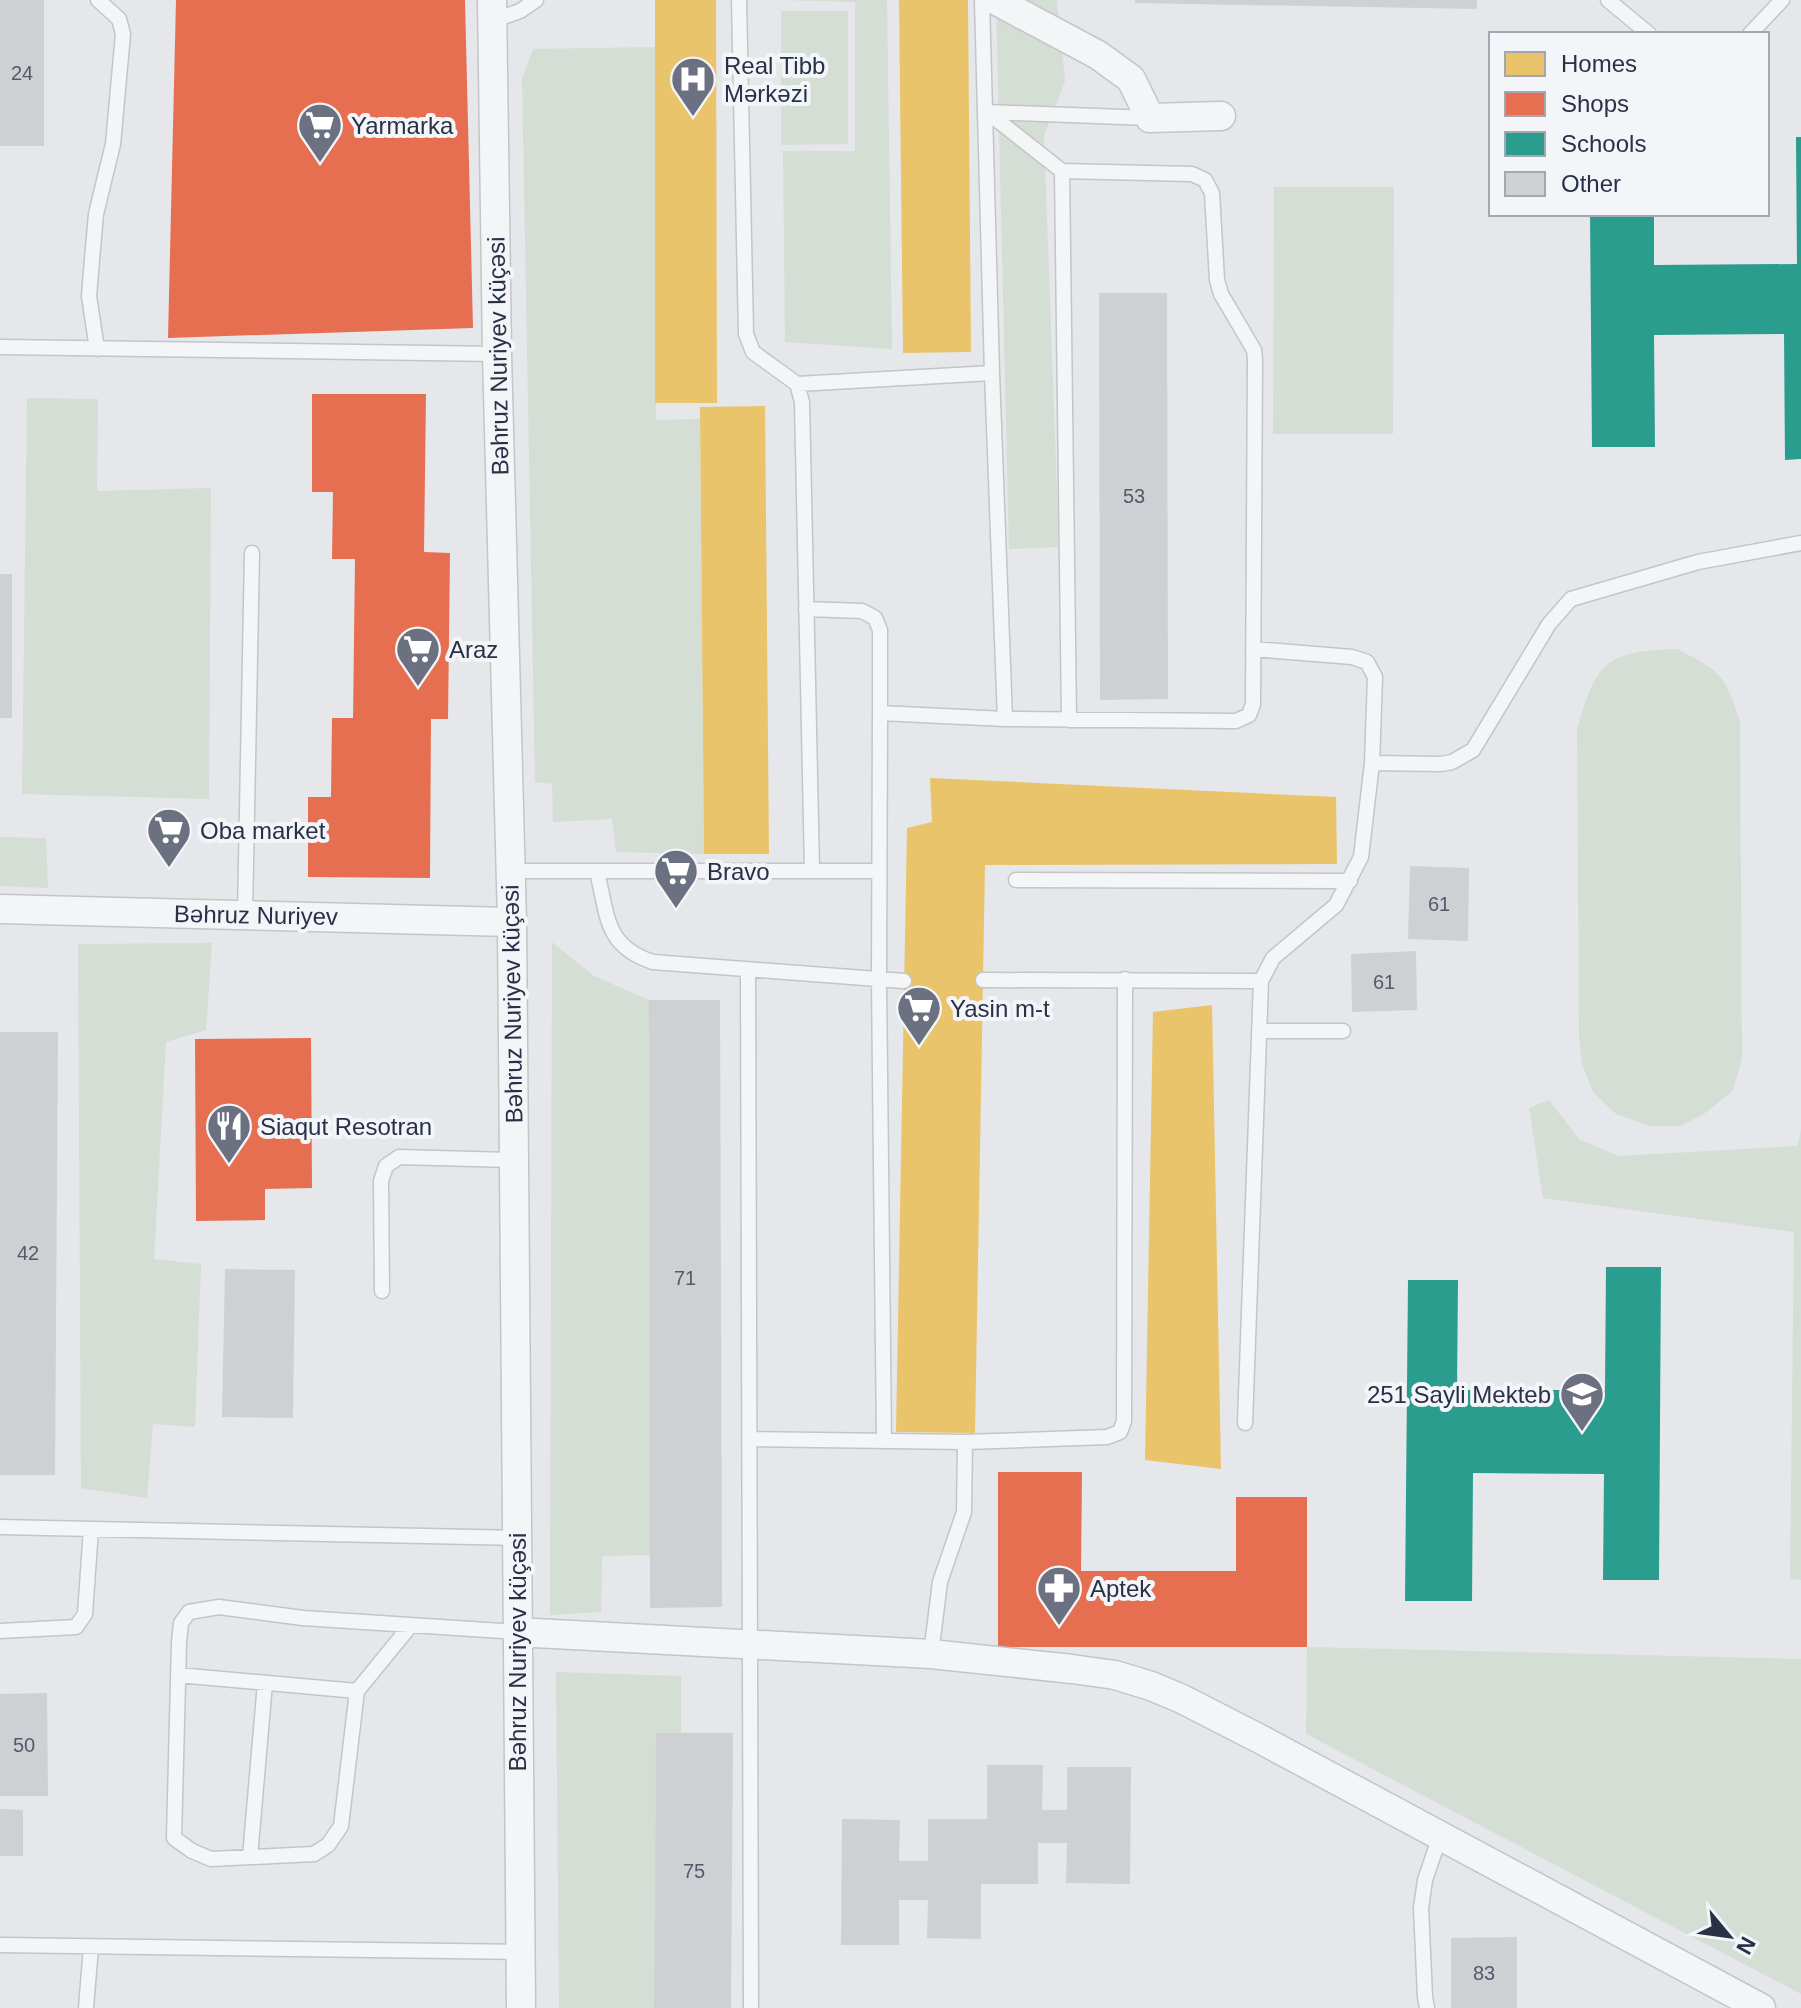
<svg xmlns="http://www.w3.org/2000/svg" width="1801" height="2008" font-family="Arial,sans-serif">
  <style>
    .green { fill: #d4ded5 }
    .homes { fill: #e9c46a }
    .shops { fill: #e76f51 }
    .schools { fill: #2a9d8f }
    .building { fill: #cfd0d4 }
    .lines { fill: none; stroke-linecap: round; stroke-linejoin: round }
    .lane-casing { stroke: #c3c5c8; stroke-width: 17 }
    .street-casing { stroke: #c3c5c8; stroke-width: 31 }
    .lane { stroke: #f4f5f7; stroke-width: 14 }
    .street { stroke: #f4f5f7; stroke-width: 28 }
    .labels { text-anchor: middle; dominant-baseline: central; stroke-width: 8; stroke-linejoin: round; paint-order: stroke }
    .number-label { font-size: 20px; fill: #535a6b }
    .poi-label { font-size: 24px; fill: #293147; stroke: #f3f5f9; text-anchor: start }
    .street-label { font-size: 24px; fill: #293147; stroke: #f3f5f9 }
  </style>
  <rect width="100%" height="100%" fill="#e5e7ea"/>
  <path class="green" d="M887 0 892 349 785 342 783 151H855V2L783 0Z
    M996 0H1057L1065 81 1044 136 1059 547 1009 549Z
    M781 11H848V144L781 145Z
    M655 47 656 420 700 419 704 854 616 852 612 819 553 822 552 784 535 782 522 79 533 49Z
    M1274 187H1394L1393 434H1273Z
    M27 398 98 399 97 491 211 488 209 799 22 794Z
    M1677 649C1720 671 1724 673 1740 721L1742 1059 1733 1090 1707 1112 1681 1126H1650L1616 1114 1593 1092 1582 1064 1579 1036 1577 729C1597 662 1605 651 1677 649Z
    M0 837 46 838 48 888 0 886Z
    M552 942 594 976 649 1000 650 1555 602 1556 601 1612 550 1615Z
    M212 943 206 1030 166 1042 154 1259 201 1264 195 1427 153 1424 147 1498 81 1488 78 944Z
    M1549 1100 1579 1139 1619 1156 1798 1146 1801 1129V1580L1790 1579 1794 1232 1543 1198 1529 1108Z
    M1307 1647 1801 1659V1994L1306 1734Z
    M556 1672 681 1676V1733H656L654 2008H559Z"/>
  <path class="homes" d="M655 0H716L717 403H655Z
    M899 0H968L971 352 903 353Z
    M765 406 769 854H704L700 407Z
    M930 778 1336 797 1337 864 985 865 975 1433 896 1432 907 828 932 822Z
    M1212 1005 1221 1469 1145 1460 1153 1012Z"/>
  <path class="shops" d="M176 0H465L473 328 168 338Z
    M312 394H426L424 552 450 553 448 719H431L430 878 308 877V797H331L332 718H353L355 559H332L333 492H312Z
    M311 1038 312 1188 265 1189V1220L196 1221 195 1039Z
    M998 1472H1082L1081 1571H1236V1497H1307V1647H998Z"/>
  <path class="schools" d="M1796 137H1801V459L1785 460 1784 334 1654 335 1655 447H1592L1590 214H1654V265L1797 264Z
    M1606 1267H1661L1659 1580H1603L1604 1474 1473 1473 1472 1601H1405L1408 1280H1458L1457 1390H1605Z"/>
  <path class="building" d="M0 0H44V146H0Z
    M1135 0H1477V9L1135 3Z
    M1099 293H1167L1168 699 1100 700Z
    M0 574H12V718H0Z
    M1410 866 1469 868 1468 941 1408 939Z
    M1416 951 1417 1010 1352 1012 1351 954Z
    M649 1000H720L722 1607 650 1608Z
    M0 1032H58L55 1475H0Z
    M225 1269 295 1270 293 1418 222 1417Z
    M47 1693 48 1796H0V1694Z
    M656 1733H733L731 2008H654Z
    M987 1765H1043L1042 1810H1067V1767H1131L1130 1884 1066 1883 1067 1843H1038V1884H981V1939L927 1938 928 1900H899V1945H841L842 1819 900 1820 899 1861H928V1819H987Z
    M0 1809 23 1810V1856H0Z
    M1517 1937V2008H1451V1938Z"/>
  <g class="lines">
    <g class="lane-casing">
      <path id="lane" d="M739 0 746 334 753 352 797 384 802 402 812 870
        M982 0 992 373 1005 719
        M1608 0 1649 34
        M492 21 520 11 536 0
        M1750 34 1782 0
        M987 112 1062 171 1069 720
        M987 112 1150 118
        M0 347 497 354
        M97 349 89 296 93 248 96 214 113 144 123 34 119 19 98 0
        M797 384 992 373
        M806 609 862 611 875 618 880 630V713
        M1372 763 1441 764 1452 762 1473 750 1549 624 1571 599 1698 562 1801 543
        M511 871H878
        M597 872C608 915 604 946 653 962L904 981
        M1016 880 1350 881
        M245 915 252 553
        M748 970 751 2008
        M983 980 1261 981
        M1259 1031H1343
        M382 1291 381 1181 386 1166 399 1157 514 1160
        M1245 1423 1261 981 1273 958 1336 905 1361 857 1372 763 1375 677 1367 662 1352 657 1253 649
        M751 1439 965 1442 1107 1437 1120 1432 1124 1421 1125 979
        M884 1441 879 981 880 713 1005 719 1236 721 1249 715 1253 704 1255 359 1254 350 1221 294 1217 280 1212 193 1205 180 1192 174 1062 171
        M0 1527 517 1538
        M411 1625 357 1691 341 1826 328 1845 314 1854 211 1859 192 1851 174 1838 179 1642 181 1623 189 1612 219 1607 303 1618 516 1632
        M0 1631 76 1627 85 1614 91 1529
        M931 1654 940 1582 964 1512 965 1442
        M178 1675 357 1691
        M250 1857 265 1683
        M0 1945 520 1952
        M86 2008 91 1947
        M1427 2008 1425 1997 1421 1908 1425 1880 1440 1836"/>
    </g>
    <g class="street-casing">
      <path id="street" d="M492 0 497 354 512 922 521 2008
        M995 0 1098 55 1131 79 1150 118 1221 116
        M0 909 512 922
        M516 1632 931 1654 1072 1669 1115 1675 1151 1686 1182 1699 1262 1740 1761 2008"/>
    </g>
    <use href="#lane" class="lane"/>
    <use href="#street" class="street"/>
  </g>
  <defs>
    <g id="hospital-pin" transform="scale(2.3)"><path d="M0 17L-7.5 6A9.5 9.5 0 1 1 7.5 6Z" fill="#6b7180" stroke="#f3f5f9"/><path d="M-5-5h3v3.5h4V-5h3V5h-3V1.5h-4V5h-3Z" fill="#fff"/></g>
    <g id="supermarket-pin" transform="scale(2.3)"><path d="M0 17L-7.5 6A9.5 9.5 0 1 1 7.5 6Z" fill="#6b7180" stroke="#f3f5f9"/><path d="M-6-5.5h2.5l.6 2H6L4.5 2H-2.5L-4.4-4H-6ZM-1.5 3.2a1.3 1.3 0 1 0 .1 0ZM3 3.2a1.3 1.3 0 1 0 .1 0Z" fill="#fff"/></g>
    <g id="restaurant-pin" transform="scale(2.3)"><path d="M0 17L-7.5 6A9.5 9.5 0 1 1 7.5 6Z" fill="#6b7180" stroke="#f3f5f9"/><path d="M-5-6h1v4h1v-4h1v4h1v-4h1v5L-1.5 .5V6h-2V.5L-5-1ZM5-6V6H3V1.5H1.5Q1.5-4 5-6Z" fill="#fff"/></g>
    <g id="school-pin" transform="scale(2.3)"><path d="M0 17L-7.5 6A9.5 9.5 0 1 1 7.5 6Z" fill="#6b7180" stroke="#f3f5f9"/><path d="M0-5L7-2L0 1L-7-2ZM-4 1L0 2.5L4 1V4Q0 6-4 4Z" fill="#fff"/></g>
    <g id="pharmacy-pin" transform="scale(2.3)"><path d="M0 17L-7.5 6A9.5 9.5 0 1 1 7.5 6Z" fill="#6b7180" stroke="#f3f5f9"/><path d="M-2-6h4v4h4v4h-4v4h-4v-4h-4v-4h4Z" fill="#fff"/></g>
  </defs>
  <g fill-rule="evenodd">
    <use href="#hospital-pin" x="693" y="79"/>
    <use href="#supermarket-pin" x="320" y="125"/>
    <use href="#supermarket-pin" x="418" y="649"/>
    <use href="#supermarket-pin" x="169" y="830"/>
    <use href="#supermarket-pin" x="676" y="871"/>
    <use href="#supermarket-pin" x="919" y="1008"/>
    <use href="#restaurant-pin" x="229" y="1126"/>
    <use href="#school-pin" x="1582" y="1394"/>
    <use href="#pharmacy-pin" x="1059" y="1588"/>
  </g>
  <g class="labels">
    <g class="number-label">
      <text x="22" y="73">24</text>
      <text x="1134" y="496">53</text>
      <text x="1439" y="904">61</text>
      <text x="1384" y="982">61</text>
      <text x="28" y="1253">42</text>
      <text x="685" y="1278">71</text>
      <text x="24" y="1745">50</text>
      <text x="694" y="1871">75</text>
      <text x="1484" y="1973">83</text>
    </g>
    <g class="poi-label">
      <text x="724" y="65">Real Tibb<tspan x="724" dy="28">Mərkəzi</tspan></text>
      <text x="351" y="125">Yarmarka</text>
      <text x="449" y="649">Araz</text>
      <text x="200" y="830">Oba market</text>
      <text x="707" y="871">Bravo</text>
      <text x="950" y="1008">Yasin m-t</text>
      <text x="260" y="1126">Siaqut Resotran</text>
      <text x="1551" y="1394" text-anchor="end">251 Sayli Mekteb</text>
      <text x="1090" y="1588">Aptek</text>
    </g>
    <g class="street-label">
      <text transform="translate(498 356) rotate(-91)">Bəhruz Nuriyev küçəsi</text>
      <text transform="translate(256 915) rotate(1)">Bəhruz Nuriyev</text>
      <text transform="translate(512 1004) rotate(-91)">Bəhruz Nuriyev küçəsi</text>
      <text transform="translate(517 1652) rotate(-90)">Bəhruz Nuriyev küçəsi</text>
    </g>
  </g>
  <rect x="1489" y="32" width="280" height="184" fill="#f3f5f9" stroke="#a2a7b2" stroke-width="2"/>
  <rect x="1505" y="52" width="40" height="24" fill="#e9c46a" stroke="#a2a7b2" stroke-width="2"/>
  <text x="1561" y="72" font-size="24" fill="#293147">Homes</text>
  <rect x="1505" y="92" width="40" height="24" fill="#e76f51" stroke="#a2a7b2" stroke-width="2"/>
  <text x="1561" y="112" font-size="24" fill="#293147">Shops</text>
  <rect x="1505" y="132" width="40" height="24" fill="#2a9d8f" stroke="#a2a7b2" stroke-width="2"/>
  <text x="1561" y="152" font-size="24" fill="#293147">Schools</text>
  <rect x="1505" y="172" width="40" height="24" fill="#cfd0d4" stroke="#a2a7b2" stroke-width="2"/>
  <text x="1561" y="192" font-size="24" fill="#293147">Other</text>
  <g transform="translate(1729 1936) rotate(119)" stroke="#f3f5f9" stroke-width="6" paint-order="stroke">
  <path d="M0-6L14 30L0 20L-14 30Z" fill="#293147"/>
  <text y="-12" font-size="22" font-weight="bold" text-anchor="middle" fill="#293147">N</text>
  </g>
</svg>
